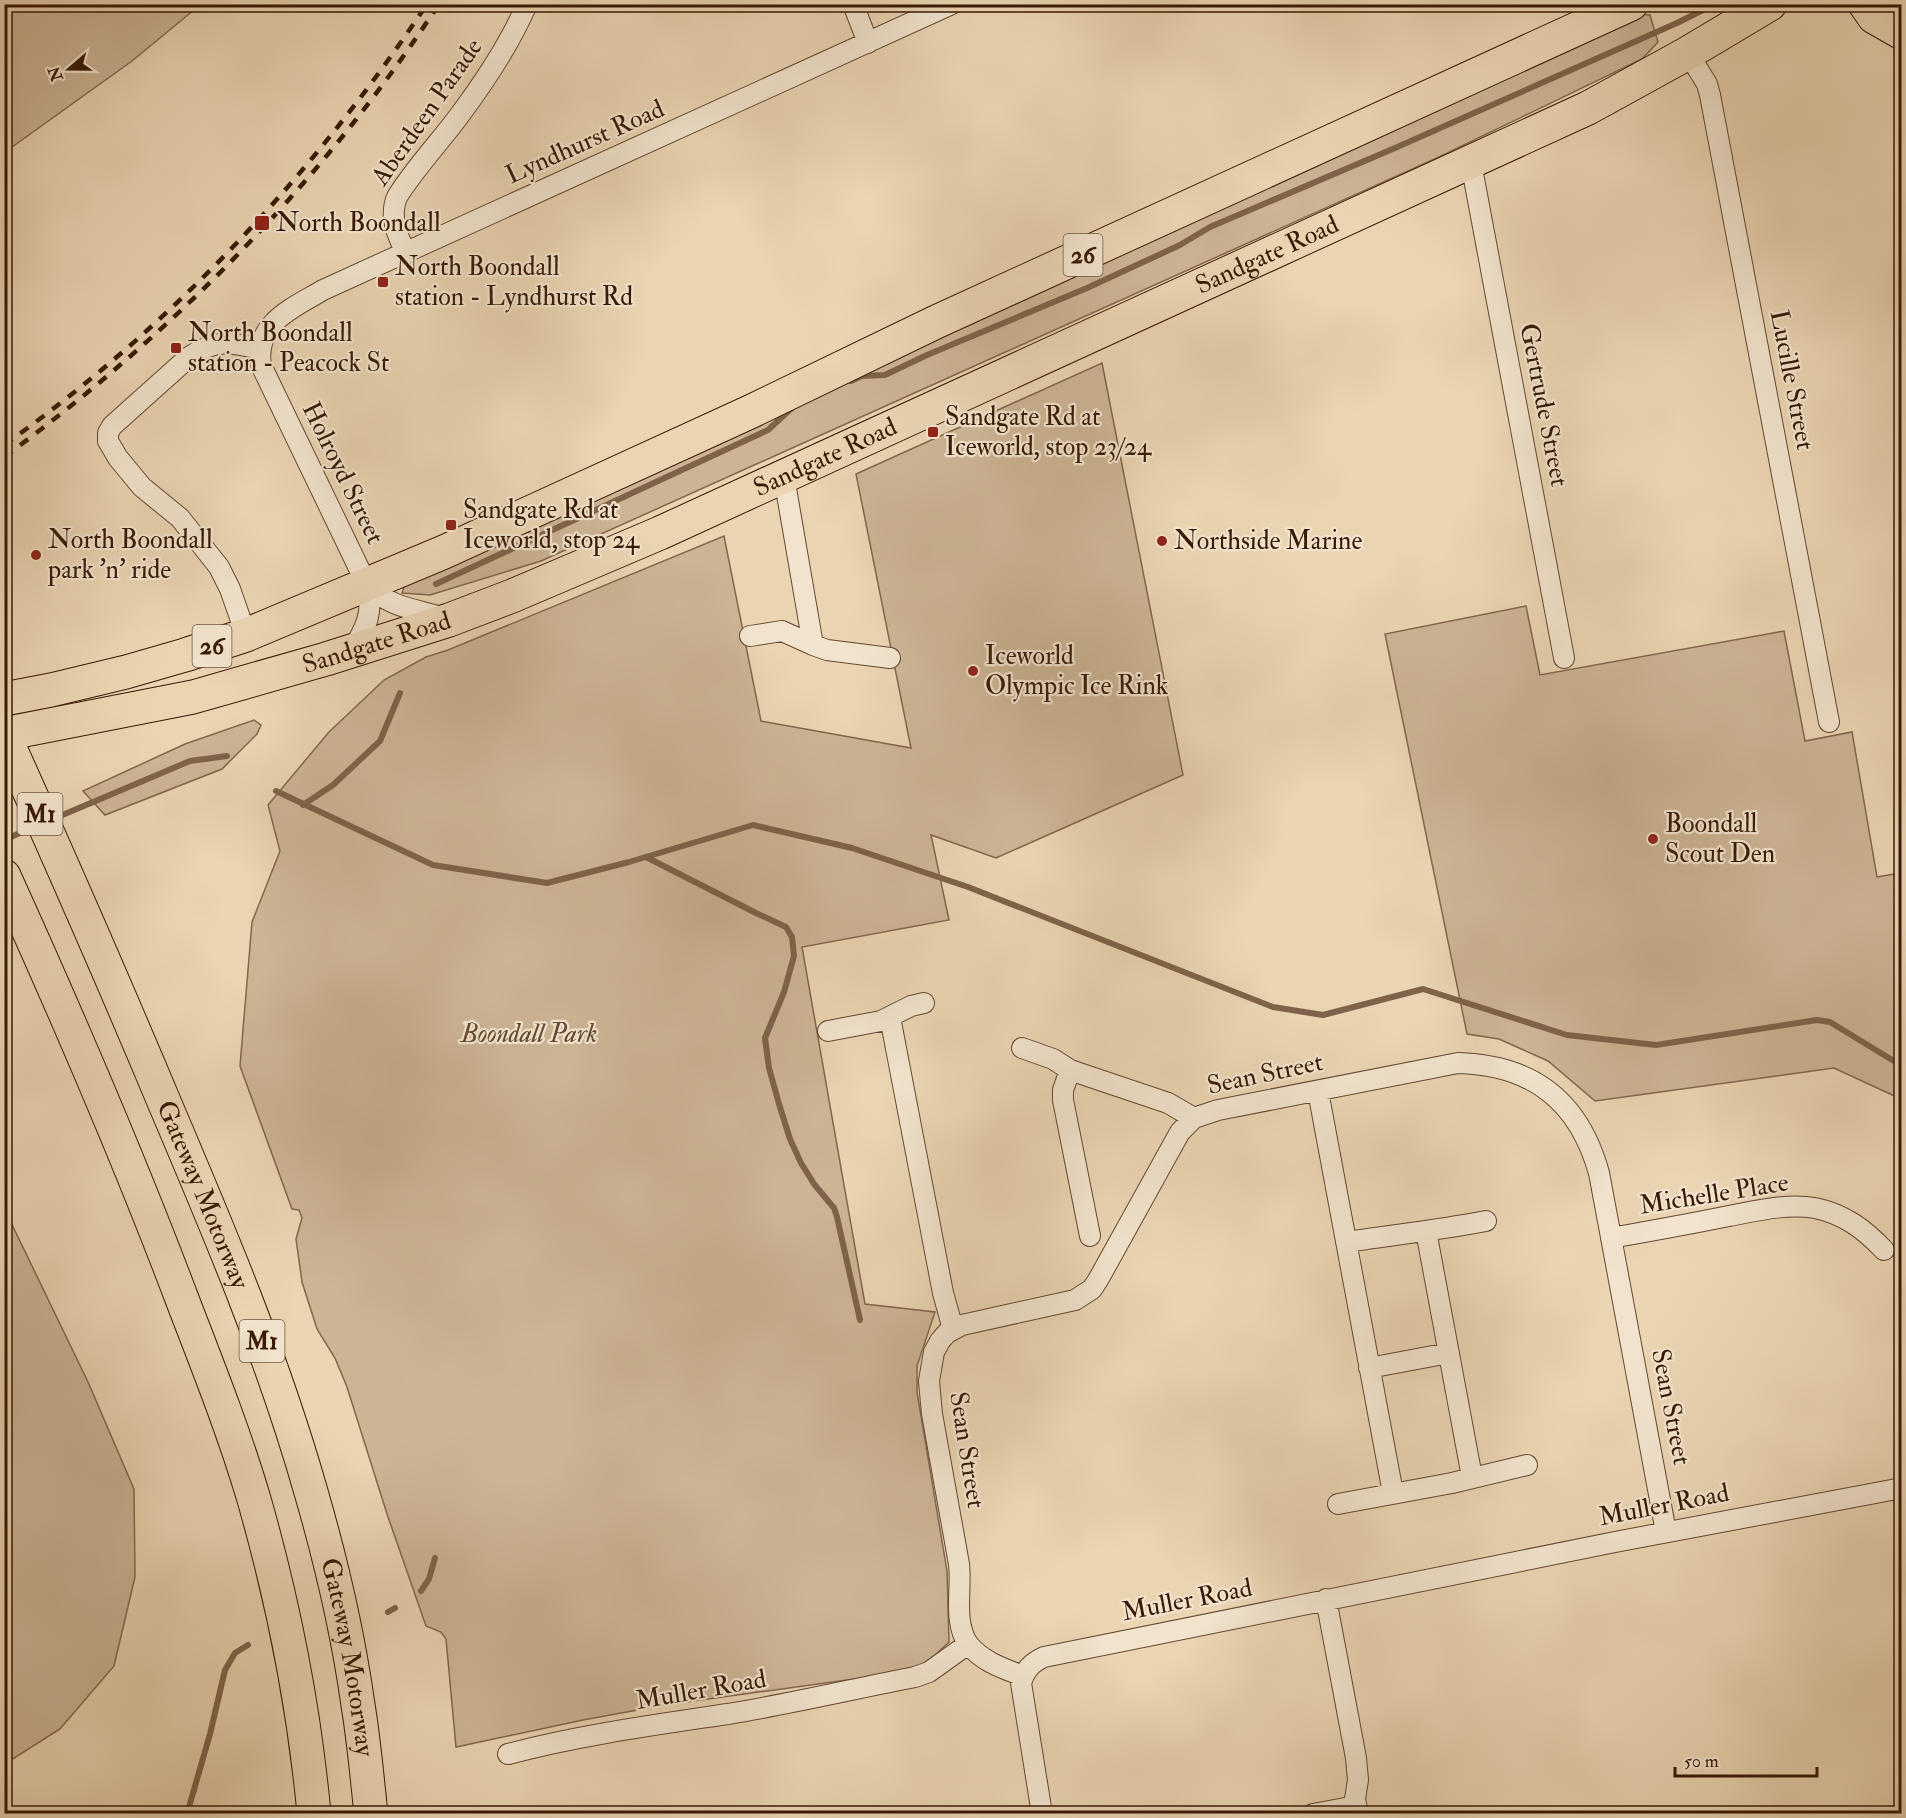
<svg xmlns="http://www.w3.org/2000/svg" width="1906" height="1818" font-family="'IM FELL Double Pica',serif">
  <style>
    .green { fill: #ccb495; stroke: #82664e; stroke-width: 1.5 }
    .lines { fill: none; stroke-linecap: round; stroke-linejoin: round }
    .stream { stroke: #7e634a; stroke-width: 6 }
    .street-casing { stroke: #644831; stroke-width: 22 }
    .secondary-casing { stroke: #381906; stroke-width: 31 }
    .highway-casing { stroke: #381906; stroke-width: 35 }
    .street { stroke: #f1e3cd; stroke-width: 20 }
    .secondary { stroke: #f1e3cd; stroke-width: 28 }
    .highway { stroke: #ead4b2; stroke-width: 33 }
    .rail { stroke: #381906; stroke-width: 4.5; stroke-dasharray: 10 10; stroke-linecap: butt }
    .poi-dot { fill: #8f2418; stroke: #f1e3cd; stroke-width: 2 }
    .labels { text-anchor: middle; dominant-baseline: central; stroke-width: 4.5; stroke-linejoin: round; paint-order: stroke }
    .shield { fill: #f1e3cd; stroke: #705642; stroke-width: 1.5 }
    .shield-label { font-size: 24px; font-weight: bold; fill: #381906 }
    .street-label { font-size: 26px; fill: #381906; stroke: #f1e3cd }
    .poi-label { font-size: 26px; fill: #381906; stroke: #f1e3cd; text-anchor: start }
    .park-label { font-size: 26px; font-style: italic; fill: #644831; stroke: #f1e3cd }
  </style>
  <rect width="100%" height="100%" fill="#ead4b2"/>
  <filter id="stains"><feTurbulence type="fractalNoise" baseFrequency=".00333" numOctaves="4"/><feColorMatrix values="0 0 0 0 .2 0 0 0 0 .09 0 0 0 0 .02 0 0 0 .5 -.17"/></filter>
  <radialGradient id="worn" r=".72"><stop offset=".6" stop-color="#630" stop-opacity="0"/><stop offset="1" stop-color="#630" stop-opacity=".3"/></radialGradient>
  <path class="green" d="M5 4H200V5L132 61 5 152Z
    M1624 13 1650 15 1658 42 1642 59 1439 157 541 561 430 595 402 593 405 584Z
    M1102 363 1183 775 996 858 931 835 949 920 802 947 865 1304 935 1312 917 1366V1392L947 1571 949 1642 919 1670 665 1705 583 1720 456 1747 446 1639 441 1632 426 1626 387 1514 347 1387 335 1358 317 1329 302 1282 296 1239 302 1218 299 1210 292 1209 240 1066 252 922 280 851 268 805 329 732 384 680 426 657 448 650 724 536 761 721 911 748 856 474Z
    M1526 606 1540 675 1784 631 1805 741 1852 732 1877 877 1901 873V1099L1834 1068 1595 1101 1548 1061 1499 1039 1467 1034 1385 634Z
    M254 720 261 725 257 734 222 769 105 815 83 791 185 744Z
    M4 1208 88 1382 134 1489 135 1577 114 1666 60 1729 5 1764Z"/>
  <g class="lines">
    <path class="stream" d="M851 381 862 376 885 375 927 355 1087 288 1180 245 1210 227 1395 148 1677 23 1715 4
      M436 584 768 430 793 407
      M276 791 433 865 547 883 629 862 753 825 852 848 968 887 1273 1007 1323 1015 1423 989 1567 1035 1656 1045 1817 1020 1830 1022 1902 1066
      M303 805 333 785 380 741 400 693
      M53 819 190 761 227 756
      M4 840 36 826
      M646 857 756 913 786 927 792 937 794 956 784 992 765 1038 769 1068 779 1104 790 1139 801 1163 814 1184 834 1208 837 1217 860 1320
      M421 1591 429 1579 435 1558
      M388 1612 395 1608
      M187 1814 210 1734 225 1670 235 1653 248 1645"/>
    <g class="street-casing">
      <path id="street" d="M853 4 868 43
        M1688 53 1707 84 1710 95 1829 722
        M1471 163 1564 658
        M406 253C397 235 389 216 397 197 415 168 439 143 459 116 485 81 510 44 527 4
        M784 477 813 645 827 650 890 658
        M367 585C391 609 418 609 448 619
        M246 635 230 589 219 567 180 518 142 487 118 458 108 441V433L112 426 189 357C215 339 231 342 260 349
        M750 636 782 631 813 645
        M352 651C366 627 374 613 367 585L261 365C254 323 293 308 323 290L952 4
        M890 1017 943 1293 953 1329
        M828 1031 881 1021 911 1006 924 1003
        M1022 1048 1053 1059 1070 1070 1168 1103 1194 1118
        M1070 1070 1063 1090V1100L1090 1236
        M1318 1091 1393 1493
        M1426 1231 1472 1477
        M1611 1238C1650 1231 1690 1224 1729 1216 1756 1211 1787 1203 1815 1208 1844 1214 1864 1229 1884 1250
        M1346 1242C1393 1235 1439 1230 1486 1221
        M1369 1368 1449 1353
        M1338 1504 1452 1483 1527 1465
        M1326 1599 1356 1758 1358 1780 1355 1799 1358 1814
        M968 1644C953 1621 962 1590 959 1564L932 1414 929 1381 934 1352 940 1341 947 1333 962 1325 1075 1300 1092 1289 1098 1280 1180 1132 1194 1118 1218 1110 1458 1063C1533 1065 1579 1101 1599 1173L1666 1532
        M508 1754C580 1735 654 1725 728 1714 790 1704 853 1689 915 1677L929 1672 968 1644C983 1662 1002 1668 1023 1676
        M1042 1814 1021 1683C1025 1670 1031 1663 1044 1657L1615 1542 1902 1488
        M1313 1814 1356 1806"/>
    </g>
    <g class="secondary-casing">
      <path id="secondary" d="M1895 4 1902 31"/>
    </g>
    <g class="highway-casing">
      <g id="highway">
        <path d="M1865 4 1874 17 1902 33"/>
        <path d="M4 699 51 690 126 672 185 655 246 635 444 552 752 411 936 322 1631 4"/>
        <path id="s1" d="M4 734 193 697 326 659 449 620 512 596 660 533 1588 108 1688 53 1770 4"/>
        <path id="s2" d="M4 735C59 857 113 980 165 1104 219 1231 273 1358 311 1492 331 1561 348 1633 358 1705 364 1741 367 1777 371 1814"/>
        <path d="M4 876C67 1015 128 1156 182 1299 207 1364 233 1429 253 1496 283 1600 304 1706 314 1814"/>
      </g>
    </g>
    <use href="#street" class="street"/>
    <use href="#secondary" class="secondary"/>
    <use href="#highway" class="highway"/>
    <path class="rail" d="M4 445C171 327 314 174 427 4
      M4 457C175 332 323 181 439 4"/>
  </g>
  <g class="poi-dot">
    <rect x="254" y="215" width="16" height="16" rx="3"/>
    <rect x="377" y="276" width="12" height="12" rx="3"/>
    <rect x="170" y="342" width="12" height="12" rx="3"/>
    <rect x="927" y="426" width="12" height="12" rx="3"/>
    <rect x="445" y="519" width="12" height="12" rx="3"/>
    <circle cx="1162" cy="541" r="6"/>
    <circle cx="36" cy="555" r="6"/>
    <circle cx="973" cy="671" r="6"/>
    <circle cx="1653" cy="839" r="6"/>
  </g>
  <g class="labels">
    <g class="shield">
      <rect x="1063.5" y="234" width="39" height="42" rx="4.5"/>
      <rect x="192.5" y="625" width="39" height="42" rx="4.5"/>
      <rect x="17.5" y="793" width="45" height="42" rx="4.5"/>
      <rect x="239.5" y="1320" width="45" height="42" rx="4.5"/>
    </g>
    <g class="shield-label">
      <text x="1083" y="255">26</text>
      <text x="212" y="646">26</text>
      <text x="40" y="814">M1</text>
      <text x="262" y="1341">M1</text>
    </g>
    <g class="street-label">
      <text transform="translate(427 112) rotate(-55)">Aberdeen Parade</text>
      <text transform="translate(585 142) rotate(-24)">Lyndhurst Road</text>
      <text stroke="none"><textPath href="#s1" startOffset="1356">Sandgate Road</textPath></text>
      <text transform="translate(1792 380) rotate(79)">Lucille Street</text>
      <text transform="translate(1544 405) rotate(79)">Gertrude Street</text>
      <text stroke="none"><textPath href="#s1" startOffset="870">Sandgate Road</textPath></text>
      <text transform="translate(343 473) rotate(64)">Holroyd Street</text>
      <text stroke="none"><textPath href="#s1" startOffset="384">Sandgate Road</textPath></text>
      <text transform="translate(1265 1074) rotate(-12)">Sean Street</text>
      <text stroke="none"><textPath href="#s2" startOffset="501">Gateway Motorway</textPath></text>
      <text transform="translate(1714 1194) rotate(-9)">Michelle Place</text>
      <text transform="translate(1671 1407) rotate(79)">Sean Street</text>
      <text transform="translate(967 1450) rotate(81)">Sean Street</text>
      <text transform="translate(1664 1505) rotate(-11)">Muller Road</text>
      <text transform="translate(1187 1600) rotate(-11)">Muller Road</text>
      <text stroke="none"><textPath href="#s2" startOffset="987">Gateway Motorway</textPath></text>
      <text transform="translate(701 1690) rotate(-10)">Muller Road</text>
    </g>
    <g class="poi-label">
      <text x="276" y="223">North Boondall</text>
      <text x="395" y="267">North Boondall<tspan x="395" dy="30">station - Lyndhurst Rd</tspan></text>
      <text x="188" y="333">North Boondall<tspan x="188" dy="30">station - Peacock St</tspan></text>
      <text x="945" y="417">Sandgate Rd at<tspan x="945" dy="30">Iceworld, stop 23/24</tspan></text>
      <text x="463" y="510">Sandgate Rd at<tspan x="463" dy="30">Iceworld, stop 24</tspan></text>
      <text x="48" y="540">North Boondall<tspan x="48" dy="30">park 'n' ride</tspan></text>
      <text x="1174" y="541">Northside Marine</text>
      <text x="985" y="656">Iceworld<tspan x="985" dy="30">Olympic Ice Rink</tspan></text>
      <text x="1665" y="824">Boondall<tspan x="1665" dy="30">Scout Den</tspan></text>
    </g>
    <g class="park-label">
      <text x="529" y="1034">Boondall Park</text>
    </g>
  </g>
  <rect width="1906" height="1818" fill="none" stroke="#ead4b2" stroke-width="24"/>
  <rect x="6" y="6" width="1894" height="1806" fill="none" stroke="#381906" stroke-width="3"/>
  <rect x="12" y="12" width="1882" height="1794" fill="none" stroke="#381906" stroke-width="1.5"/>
  <g transform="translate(69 69) rotate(250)" stroke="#f1e3cd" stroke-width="4.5" paint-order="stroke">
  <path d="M0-4.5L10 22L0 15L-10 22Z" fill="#381906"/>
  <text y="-9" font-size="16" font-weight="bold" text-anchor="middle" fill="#381906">N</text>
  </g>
  <path d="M1675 1767v9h142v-9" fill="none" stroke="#381906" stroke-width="3"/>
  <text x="1684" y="1767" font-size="18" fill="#381906" stroke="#f1e3cd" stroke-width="4.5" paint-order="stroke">50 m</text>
  <rect width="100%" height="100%" filter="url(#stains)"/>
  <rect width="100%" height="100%" fill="url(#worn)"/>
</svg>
